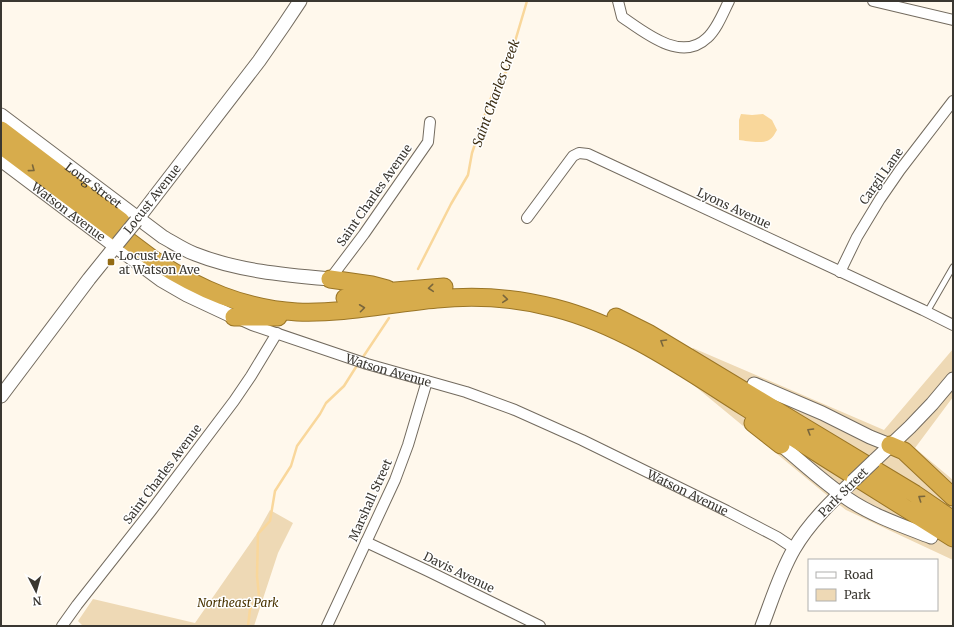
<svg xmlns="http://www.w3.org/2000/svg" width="954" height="627" font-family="Merriweather,serif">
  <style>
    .green { fill: #eed9b5 }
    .water { fill: #f9d79b }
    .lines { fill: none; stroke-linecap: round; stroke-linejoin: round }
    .stream { stroke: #f9d79b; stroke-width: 2.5 }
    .service-casing { stroke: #736b5f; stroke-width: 7 }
    .minor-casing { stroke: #736b5f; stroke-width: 12 }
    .tertiary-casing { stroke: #736b5f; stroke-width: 15 }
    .trunk-casing { stroke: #9a7526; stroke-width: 19 }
    .service { stroke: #fff; stroke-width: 5 }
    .minor { stroke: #fff; stroke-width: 10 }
    .tertiary { stroke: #fff; stroke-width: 13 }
    .trunk { stroke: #d7ac4c; stroke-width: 17 }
    .tertiary-bridge-casing { stroke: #736b5f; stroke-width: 15; stroke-linecap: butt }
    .tertiary-bridge { stroke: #fff; stroke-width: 13 }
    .oneway { stroke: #79663c }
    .poi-dot { fill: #936b14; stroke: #fff; stroke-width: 1.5 }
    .labels { text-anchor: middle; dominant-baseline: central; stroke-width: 3; stroke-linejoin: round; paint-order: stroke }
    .street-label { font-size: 12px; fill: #3a3731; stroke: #fff }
    .poi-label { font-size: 12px; fill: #3a3731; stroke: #fff; text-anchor: start }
    .park-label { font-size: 12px; font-style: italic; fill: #493301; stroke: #fff }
    .water-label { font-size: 13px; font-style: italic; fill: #3d2f14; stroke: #fff }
  </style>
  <rect width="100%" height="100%" fill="#fff8ec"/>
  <path class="green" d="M693 348 884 430 953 349V397L915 448 953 480V560L846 510 823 492 679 373Z
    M270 510 293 523 278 553 254 626H83L78 621 93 599 195 623 256 535Z"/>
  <path class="water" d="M741 114 752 115 763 114 772 120 777 130C775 133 773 138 769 140 762 144 747 141 739 140V120Z"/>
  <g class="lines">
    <path class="stream" d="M418 269 451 204 468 175 472 153 482 123 496 84 506 72 527 1
      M363 357 389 318
      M248 626 250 609 259 596 257 576 258 534 270 521 275 491 291 466 297 446 320 414 326 403 344 386 356 367"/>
    <g class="service-casing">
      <path id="service" d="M927 312 953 267"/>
    </g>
    <g class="minor-casing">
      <g id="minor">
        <path d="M618 1 622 17C644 32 681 63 707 38 717 29 723 13 729 1"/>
        <path d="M873 1 953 20"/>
        <path d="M527 218 573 156 579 153 588 154 923 310 953 325"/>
        <path d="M840 272 857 237 880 199 900 170 953 101"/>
        <path d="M330 279 364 234 428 142 430 122"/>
        <path id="s1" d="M241 320 252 325 367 364 466 392 515 410 582 440 727 511 777 537 795 549"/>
        <path d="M366 542 428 571 540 626"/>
        <path d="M62 626 77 605 151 511 234 401 251 376 277 333"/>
        <path d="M327 626 395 480 408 445 427 381"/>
      </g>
    </g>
    <g class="tertiary-casing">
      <g id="tertiary">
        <path id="s2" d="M1 115 163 237C174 243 184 250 195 254 238 271 285 275 330 279"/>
        <path id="s3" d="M1 160 115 246 161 280 187 295 234 317"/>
        <path d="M136 221 259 61 284 25 300 1"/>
        <path d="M754 384 822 413 870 437 890 445"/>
        <path d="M1 396 89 279 118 243"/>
        <path d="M781 445C803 463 824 483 848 499 873 516 903 526 931 537"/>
        <path d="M874 461 910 427 932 404 953 379"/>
        <path d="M762 626C772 600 780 573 794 549 809 523 831 502 853 481"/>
      </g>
    </g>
    <g class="trunk-casing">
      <path id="trunk" d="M1 130 121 221
        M1 145 154 260C199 289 244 309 297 312 344 314 391 303 437 299 477 295 517 298 555 308 625 326 685 369 745 407 814 451 884 495 953 538
        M330 279 372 285 387 289
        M345 298 395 291 444 287
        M234 317H278
        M616 317 648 333 915 494 953 520
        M753 423 781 445
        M890 445 904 451 953 497"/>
    </g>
    <use href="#service" class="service"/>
    <use href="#minor" class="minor"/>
    <use href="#tertiary" class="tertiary"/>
    <use href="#trunk" class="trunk"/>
    <g class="tertiary-bridge-casing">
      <path id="tertiary-bridge" d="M118 243 136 221
        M853 481 874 461"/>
    </g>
    <use href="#tertiary-bridge" class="tertiary-bridge"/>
  </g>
  <defs><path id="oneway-chevron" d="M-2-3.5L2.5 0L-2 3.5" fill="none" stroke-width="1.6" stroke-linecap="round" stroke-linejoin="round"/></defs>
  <g class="oneway">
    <use href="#oneway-chevron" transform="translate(32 169) rotate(37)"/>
    <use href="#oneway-chevron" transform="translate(431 288) rotate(175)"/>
    <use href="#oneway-chevron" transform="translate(505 299) rotate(5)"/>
    <use href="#oneway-chevron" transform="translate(362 308) rotate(-7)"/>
    <use href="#oneway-chevron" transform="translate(663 342) rotate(-149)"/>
    <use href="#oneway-chevron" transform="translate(810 431) rotate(-149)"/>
    <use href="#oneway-chevron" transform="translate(921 498) rotate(-146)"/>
  </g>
  <rect class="poi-dot" x="107" y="258" width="8" height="8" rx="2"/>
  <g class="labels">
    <g class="street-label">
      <text transform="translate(881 176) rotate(-55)">Cargil Lane</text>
      <text stroke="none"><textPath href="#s2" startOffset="116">Long Street</textPath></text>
      <text transform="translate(374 195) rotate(-55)">Saint Charles Avenue</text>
      <text transform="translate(152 199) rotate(-52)">Locust Avenue</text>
      <text transform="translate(734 208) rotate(25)">Lyons Avenue</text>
      <text stroke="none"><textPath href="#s3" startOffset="85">Watson Avenue</textPath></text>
      <text stroke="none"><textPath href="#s1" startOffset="156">Watson Avenue</textPath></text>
      <text transform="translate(162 474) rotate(-53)">Saint Charles Avenue</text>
      <text stroke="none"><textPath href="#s1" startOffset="480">Watson Avenue</textPath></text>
      <text transform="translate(843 492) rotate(-45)">Park Street</text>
      <text transform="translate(370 500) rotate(-66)">Marshall Street</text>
      <text transform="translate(459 572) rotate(26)">Davis Avenue</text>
    </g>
    <g class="poi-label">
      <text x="119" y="255">Locust Ave<tspan x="119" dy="14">at Watson Ave</tspan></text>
    </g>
    <g class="park-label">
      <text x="238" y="602">Northeast Park</text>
    </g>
    <g class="water-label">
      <text transform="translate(496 93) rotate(-70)">Saint Charles Creek</text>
    </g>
  </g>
  <rect width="954" height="627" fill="none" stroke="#3a3731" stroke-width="4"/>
  <rect x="808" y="559" width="130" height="52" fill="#ffffff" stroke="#b0afad"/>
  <rect x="816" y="572" width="20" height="6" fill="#ffffff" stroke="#b0afad"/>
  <text x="844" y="579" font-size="12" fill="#3a3731">Road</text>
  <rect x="816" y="589" width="20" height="12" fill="#eed9b5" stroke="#b0afad"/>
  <text x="844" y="599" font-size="12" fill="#3a3731">Park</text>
  <g transform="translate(36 591) rotate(174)" stroke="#ffffff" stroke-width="3" paint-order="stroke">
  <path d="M0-3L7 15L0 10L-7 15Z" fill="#3a3731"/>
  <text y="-6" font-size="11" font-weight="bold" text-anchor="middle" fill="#3a3731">N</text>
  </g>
</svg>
